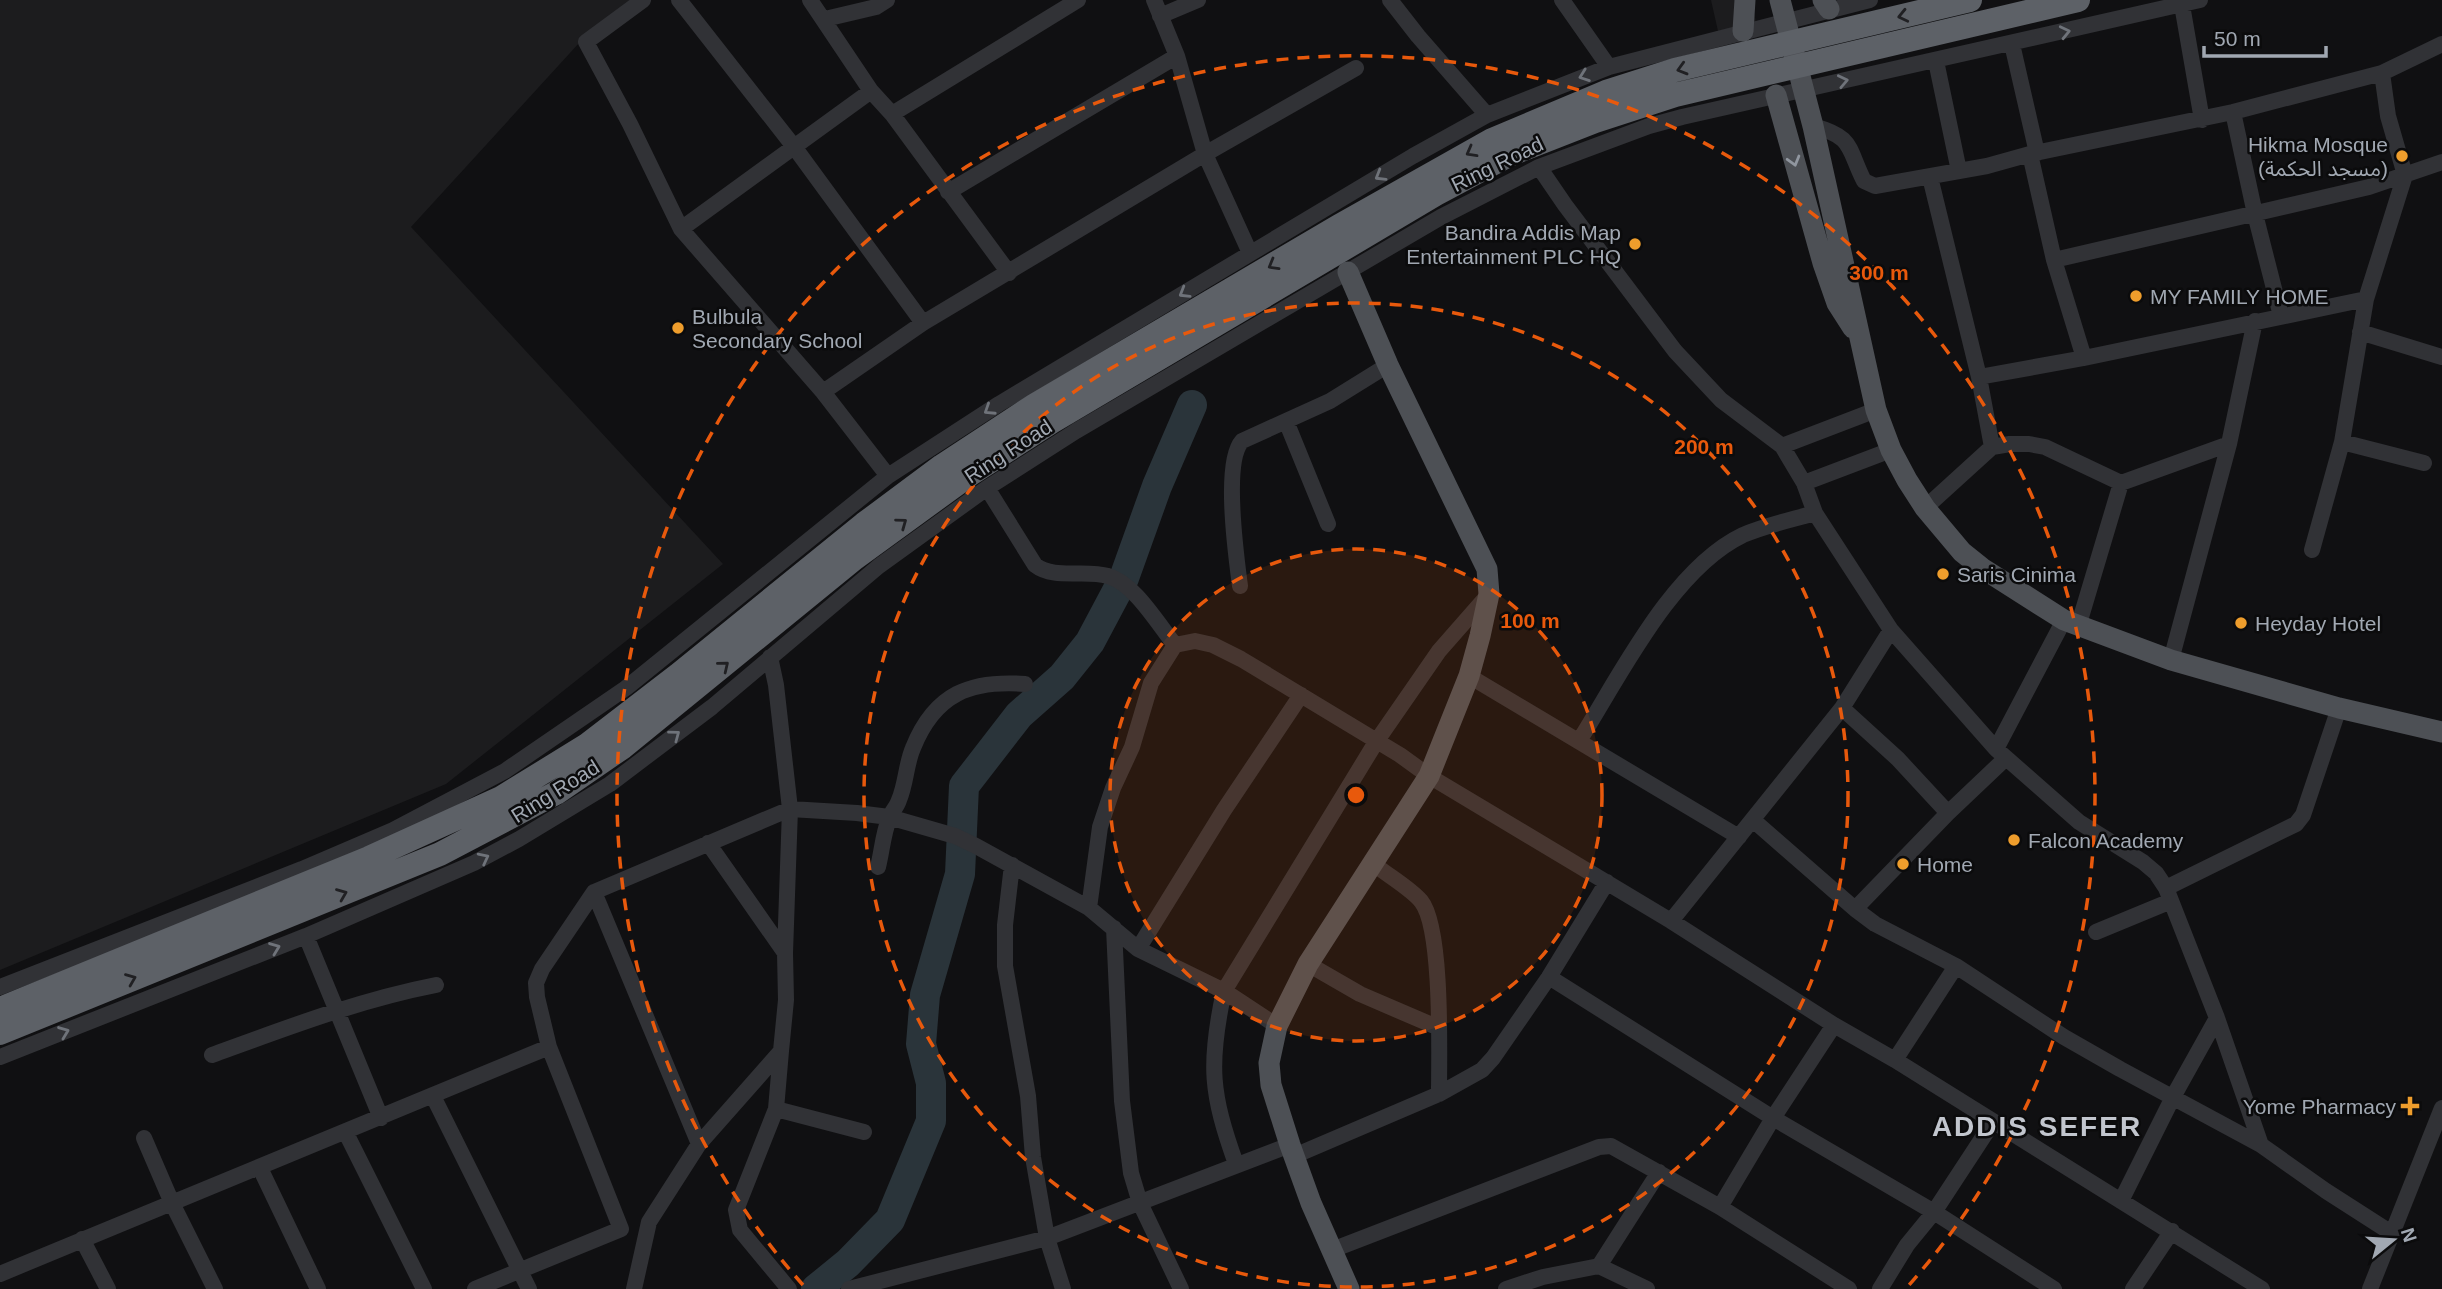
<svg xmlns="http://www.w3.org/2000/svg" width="2442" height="1289" font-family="Arial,'Noto Sans Arabic',sans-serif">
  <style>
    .built { fill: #1c1c1e }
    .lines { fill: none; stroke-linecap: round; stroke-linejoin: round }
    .river { stroke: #2a343a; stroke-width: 30 }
    .minor { stroke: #313236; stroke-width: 16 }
    .major { stroke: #4d5055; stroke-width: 21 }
    .highway { stroke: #5d6167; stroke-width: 24 }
    .oneway { stroke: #202023 }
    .oneway2 { stroke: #6f737a }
    .oneway3 { stroke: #90969f }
    .ring { fill: none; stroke: #e8590c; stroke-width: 3.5; stroke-dasharray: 12 9 }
    .poi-dot { fill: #ee9d2c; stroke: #0b0b0c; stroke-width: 2.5 }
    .labels { text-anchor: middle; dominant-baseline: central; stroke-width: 5; stroke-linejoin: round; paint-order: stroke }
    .poi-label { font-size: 21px; fill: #a1a8b2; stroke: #0b0b0c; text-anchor: start }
    .street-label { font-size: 21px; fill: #a1a8b2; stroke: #0b0b0c }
    .district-label { font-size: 28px; font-weight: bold; letter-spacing: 2px; fill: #c2c6ce; stroke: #0b0b0c }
    .centre { fill: #e8590c; stroke: #0b0b0c; stroke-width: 3.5 }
    .ring-label { font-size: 21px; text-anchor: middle; font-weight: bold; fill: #e8590c; stroke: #0b0b0c; stroke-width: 5; stroke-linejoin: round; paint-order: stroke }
  </style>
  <rect width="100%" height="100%" fill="#101012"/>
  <path class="built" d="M0 0H638L580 42 411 227 723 564 446 784 0 970Z
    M1711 0H1751L1758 31 1720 40Z"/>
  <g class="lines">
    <path class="river" d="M816 1289 848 1263 890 1220 931 1121V1083L921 1044 925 995 960 874 964 786 1019 715 1062 677 1090 642 1124 578 1157 486 1192 405"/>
    <path class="minor" d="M643 0 586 42 630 124 681 229 823 392 888 476
      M679 0 795 148 923 323
      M810 0 871 91 892 114 1009 273
      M1390 0 1418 36 1487 115
      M1562 0 1609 67
      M2182 5 2202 120
      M1160 16 1198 0
      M825 19 876 7 887 0
      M2012 44 2037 153
      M1936 61 1959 171
      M2233 112 2255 214 2281 316
      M892 114 1078 0
      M1813 126C1854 137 1847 147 1864 181L1875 186 1987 166 2030 154 2233 112 2382 73 2442 44
      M2030 154 2054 260 2084 358 2366 299 2405 175 2388 116 2382 73
      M1539 167 1565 205 1675 351 1721 400 1782 446 1804 483 1815 513 1891 630 1842 708 1671 921
      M1930 177 1979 377 2084 358
      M948 192 1177 56
      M681 229 871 91
      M1250 253 1205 154 1356 68
      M2054 260 2369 187 2442 162
      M2360 332 2442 357
      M1979 377 1992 447
      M823 392 923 323 1205 154 1177 56 1154 0
      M1286 421 1328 524
      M2342 442 2424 463
      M1782 446 1876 410
      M1804 483 1891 450
      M987 488 1035 565C1054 580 1085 569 1108 576 1134 583 1158 624 1175 645
      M1925 508 1992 447 2010 444H2029L2045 447 2121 483 2229 444
      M2312 550 2342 442 2366 299
      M1240 586C1236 555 1223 462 1242 441L1330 401 1388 365
      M2078 627 2121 483
      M1891 630 1996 749 2079 822 2143 862 2156 873 2166 888 2217 1018 2173 1097 2121 1201
      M2171 660 2229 444 2255 321
      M1469 676 1739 837
      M1842 708 1898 759 1948 813
      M1579 741C1620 676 1672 569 1743 535 1766 525 1791 520 1815 513
      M1996 749 2064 620
      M2006 758 1948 813 1855 909 1875 924 1956 966 2064 1037 2120 1069 2261 1145
      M1753 820 1855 909
      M708 843 785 953
      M1374 864C1387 875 1410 888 1421 901 1443 928 1439 1056 1439 1094
      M1012 865 1005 925V966L1028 1096 1033 1157 1047 1238 1290 1145
      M878 867C882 851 883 834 889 819 891 812 897 807 899 800 906 784 906 764 913 748 935 693 971 680 1025 684
      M1607 882 1549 977 1773 1118 1934 1212 2054 1289
      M2166 888 2296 824 2303 815 2339 708
      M594 892 699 1144
      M1089 908 1100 827 1113 788 1132 747 1151 683 1175 645 1195 641 1213 645 1241 659 1400 755 1429 776 1671 921 1834 1025 1895 1060 2262 1289
      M1114 928 1122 1101 1131 1173 1140 1203 1181 1289
      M2096 932 2171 901
      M306 936 381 1118
      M1138 949 1224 810 1301 695
      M1308 964 1360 994 1439 1028
      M0 987 302 869 393 830 505 771 626 688 888 476 999 404 1413 156 1487 115 1609 67 1870 0
      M2217 1018 2261 1145 2326 1191 2393 1234
      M781 1051 776 1109 736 1210 740 1230 789 1289
      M212 1055C286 1028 359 1000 436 985
      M0 1057 306 936 474 863 519 839 610 784 712 707 879 566 987 488 1076 431 1441 217 1539 167 1649 126 1682 117 2200 0
      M1895 1060 1956 966
      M433 1096 529 1289
      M776 1109 864 1132
      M346 1133 424 1289
      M144 1138 172 1203 215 1289
      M1294 1156 1439 1094 1482 1070 1493 1058 1549 977
      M1236 1164C1211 1094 1208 1065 1224 991L1376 742 1439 651 1489 594
      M260 1168 318 1289
      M1720 1207 1773 1118 1834 1025
      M82 1239 108 1289
      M1332 1250 1599 1147 1611 1146 1720 1207 1849 1289
      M1599 1266 1659 1172
      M0 1274 549 1047
      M475 1289 621 1229 549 1047 537 997 536 983 542 969 594 892 790 809 857 813 889 817 955 836 976 846 1089 908 1138 949 1224 991 1277 1026
      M634 1289 649 1222 699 1144 781 1051 786 1000 785 953 790 809 776 685 770 657
      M849 1289 1047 1238 1063 1289
      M1506 1289 1543 1277 1599 1266 1647 1289
      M1880 1289 1907 1245 1934 1212 1993 1122
      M2133 1289 2172 1231
      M2370 1289 2442 1108"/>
    <path class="major" d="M1780 0 1813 126 1876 410 1891 450 1907 480 1925 508 1962 552 1982 568 2064 620 2171 660 2339 708 2442 732
      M1823 0 1829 9
      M1743 31 1745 0
      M1776 95 1823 263 1837 303 1853 328
      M1348 272 1388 365 1487 569 1489 594 1480 636 1469 676 1429 776 1308 964 1277 1026 1269 1063 1271 1085 1290 1145 1311 1203 1349 1289"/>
    <path class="highway" d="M0 1009 369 858 501 798 587 745 678 675 864 524 942 466 1035 405 1339 226 1492 140 1606 92 1675 70 1970 0
      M0 1033 440 854 556 793 623 747 855 558 969 475 1053 421 1436 194 1511 154 1595 121 1675 95 2078 0"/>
  </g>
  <defs><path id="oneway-chevron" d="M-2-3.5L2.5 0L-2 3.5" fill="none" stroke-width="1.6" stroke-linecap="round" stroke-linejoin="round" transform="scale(1.75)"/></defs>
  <g class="oneway">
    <use href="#oneway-chevron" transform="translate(1903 16) rotate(167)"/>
    <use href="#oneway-chevron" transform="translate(1682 69) rotate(164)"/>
    <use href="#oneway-chevron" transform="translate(1471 152) rotate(151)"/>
    <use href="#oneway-chevron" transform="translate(1273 265) rotate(150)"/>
    <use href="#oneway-chevron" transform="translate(902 523) rotate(-36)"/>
    <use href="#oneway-chevron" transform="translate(724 666) rotate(-39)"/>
    <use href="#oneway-chevron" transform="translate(342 894) rotate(-22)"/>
    <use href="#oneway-chevron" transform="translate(131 979) rotate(-22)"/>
  </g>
  <g class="oneway2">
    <use href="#oneway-chevron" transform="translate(2065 32) rotate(-13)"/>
    <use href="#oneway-chevron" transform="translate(1584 76) rotate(160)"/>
    <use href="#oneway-chevron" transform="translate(1843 81) rotate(-12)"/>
    <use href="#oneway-chevron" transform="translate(1380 176) rotate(149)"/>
    <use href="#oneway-chevron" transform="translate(1184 293) rotate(149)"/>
    <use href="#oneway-chevron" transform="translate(989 410) rotate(147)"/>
    <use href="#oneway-chevron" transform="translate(675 735) rotate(-37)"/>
    <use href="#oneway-chevron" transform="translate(484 858) rotate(-27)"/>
    <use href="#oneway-chevron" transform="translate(275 948) rotate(-21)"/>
    <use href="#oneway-chevron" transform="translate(64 1032) rotate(-21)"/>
  </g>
  <use class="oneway3" href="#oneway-chevron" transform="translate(1794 161) rotate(74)"/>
  <circle cx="1356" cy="795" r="246" fill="#e8590c" fill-opacity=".12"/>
  <g class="ring">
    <circle cx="1356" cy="795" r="246"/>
    <circle cx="1356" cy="795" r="492"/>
    <path d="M803 1285A739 739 0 1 1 1909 1285"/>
  </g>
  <g class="poi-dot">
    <circle cx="2402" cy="156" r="7"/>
    <circle cx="1635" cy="244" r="7"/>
    <circle cx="2136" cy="296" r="7"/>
    <circle cx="678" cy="328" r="7"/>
    <circle cx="1943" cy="574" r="7"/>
    <circle cx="2241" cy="623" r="7"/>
    <circle cx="2014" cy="840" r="7"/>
    <circle cx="1903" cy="864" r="7"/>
    <path d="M2406.5 1095.5h7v7h7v7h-7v7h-7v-7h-7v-7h7z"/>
  </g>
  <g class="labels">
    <g class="poi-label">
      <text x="2388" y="144" text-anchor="end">Hikma Mosque<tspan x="2388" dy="24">(مسجد الحكمة)</tspan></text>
      <text x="1621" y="232" text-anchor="end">Bandira Addis Map<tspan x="1621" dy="24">Entertainment PLC HQ</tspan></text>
      <text x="2150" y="296">MY FAMILY HOME</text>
      <text x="692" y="316">Bulbula<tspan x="692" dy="24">Secondary School</tspan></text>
      <text x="1957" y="574">Saris Cinima</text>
      <text x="2255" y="623">Heyday Hotel</text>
      <text x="2028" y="840">Falcon Academy</text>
      <text x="1917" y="864">Home</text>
      <text x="2396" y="1106" text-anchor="end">Yome Pharmacy</text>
    </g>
    <g class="street-label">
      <text transform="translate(1497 164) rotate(-26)">Ring Road</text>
      <text transform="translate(1008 451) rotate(-33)">Ring Road</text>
      <text transform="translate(555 791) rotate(-32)">Ring Road</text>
    </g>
    <g class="district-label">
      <text x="2037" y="1126">ADDIS SEFER</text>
    </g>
  </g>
  <circle cx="1356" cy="795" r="10" class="centre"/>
  <g class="ring-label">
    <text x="1879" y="280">300 m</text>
    <text x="1704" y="454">200 m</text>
    <text x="1530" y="628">100 m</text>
  </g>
  <g transform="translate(2393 1240) rotate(72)" stroke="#0b0b0c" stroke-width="5" paint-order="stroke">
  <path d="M0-5L12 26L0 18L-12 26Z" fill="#a1a8b2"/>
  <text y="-10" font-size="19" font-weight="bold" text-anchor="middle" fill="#a1a8b2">N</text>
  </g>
  <path d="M2204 46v10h122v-10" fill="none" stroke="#a1a8b2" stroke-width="3.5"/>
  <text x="2214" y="46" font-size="21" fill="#a1a8b2" stroke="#0b0b0c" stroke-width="5" paint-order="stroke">50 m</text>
</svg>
